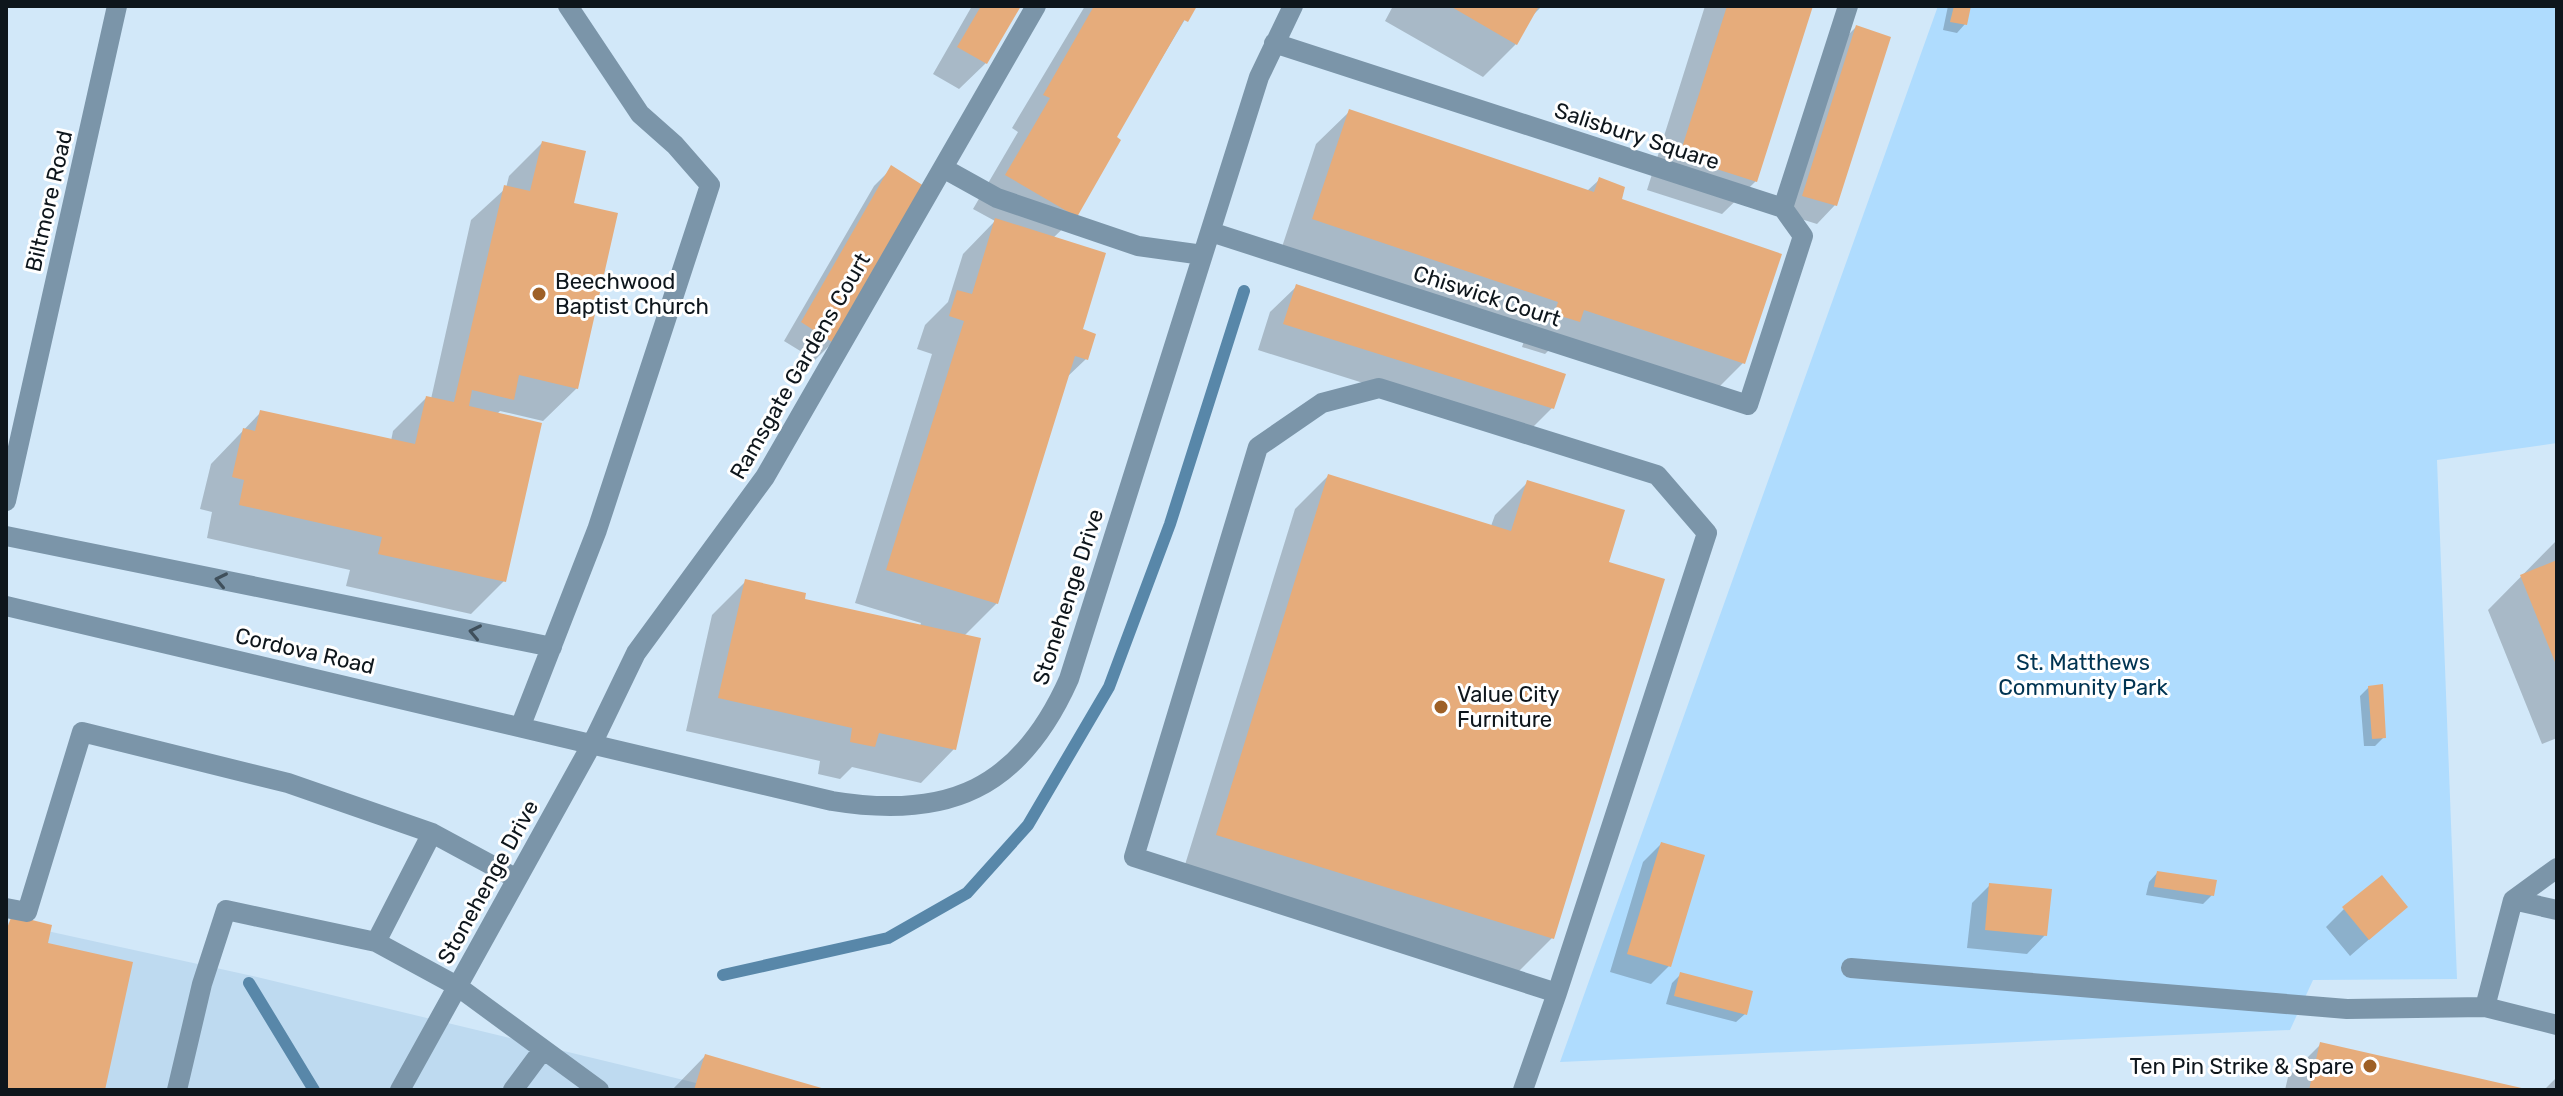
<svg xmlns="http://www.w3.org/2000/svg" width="2563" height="1096" font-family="Rubik,sans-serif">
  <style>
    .built { fill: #bedaf0 }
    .green { fill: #afdcfe }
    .shadow { fill: #0003 }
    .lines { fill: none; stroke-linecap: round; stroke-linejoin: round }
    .stream { stroke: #5887a9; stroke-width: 12 }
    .building { fill: #e6ac7b }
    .minor { stroke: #7b95a9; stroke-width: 20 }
    .oneway { stroke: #3f4f5b }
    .poi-dot { fill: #9e6026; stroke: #fff; stroke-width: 3 }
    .labels { text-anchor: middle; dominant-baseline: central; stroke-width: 6; stroke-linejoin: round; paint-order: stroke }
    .street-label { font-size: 22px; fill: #0e161c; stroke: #fff }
    .poi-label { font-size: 22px; fill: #0e161c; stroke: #fff; text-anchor: start }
    .park-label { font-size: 22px; fill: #003452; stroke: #fff }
  </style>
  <rect width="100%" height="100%" fill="#d2e8f9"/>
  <path class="built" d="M6 922 257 977 725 1090H6Z"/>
  <path class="green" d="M1938 6H2557V443L2437 460 2457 979 2313 980 2290 1030 1560 1062Z"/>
  <path class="shadow" d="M972 6H1019L986 63 959 89 933 74Z
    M1085 6H1193L1114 138 1076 216 1053 238 1086 359 1066 378 997 603 964 636 954 749 921 783 852 767 840 779 818 774 820 761 686 731 712 615 745 582 803 600 920 626 921 623 855 603 932 354 917 349 925 325 948 302 963 254 995 221 973 209 1018 132 1012 128Z
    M1393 6H1542L1530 18 1516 44 1483 77 1385 21Z
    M1705 6H1811L1756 181 1722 214 1647 190Z
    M1948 6H1969L1965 24 1957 33 1943 30Z
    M1856 27 1835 205 1817 224 1785 214 1838 45Z
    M1350 111 1587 191 1599 180 1619 200 1743 363 1710 396 1555 344 1545 354 1522 347 1526 335 1280 253 1316 144Z
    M542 143 572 204 577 388 543 421 500 411 496 415 504 581 471 614 346 586 350 570 207 538 212 512 200 509 211 464 261 412 391 441 393 431 426 398 431 399 471 220 506 188 509 176Z
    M892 168 833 342 815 360 784 341 874 186Z
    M1297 286 1552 408 1526 434 1258 350 1270 312Z
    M1328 476 1491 526 1495 515 1528 482 1607 564 1552 938 1519 971 1184 868 1295 509Z
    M2557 540V738L2542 744 2488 610Z
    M2369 687 2384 737 2375 746H2364L2360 696Z
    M1661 844 1669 966 1651 984 1610 972 1643 862Z
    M2157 873 2212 895 2203 904 2146 895 2149 882Z
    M1990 885 2045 935 2027 954 1967 948 1972 903Z
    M2406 907 2350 956 2326 927 2344 909Z
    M1681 974 1745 1014 1736 1022 1666 1004 1672 983Z
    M2321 1044 2523 1090H2285L2288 1077Z
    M705 1056 820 1090H672Z
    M2557 1077V1090H2544Z"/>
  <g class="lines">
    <path class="stream" d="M723 975 888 938 967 893 1028 825 1109 687 1170 524 1244 291
      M249 983 314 1090"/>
  </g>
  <path class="building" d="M981 6H1021L987 64 957 47Z
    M1094 6H1197L1188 22 1184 20 1117 137 1121 140 1077 217 1005 175 1050 98 1043 95Z
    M1450 6H1539L1517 45Z
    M1727 6H1813L1757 182 1679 157Z
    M1954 6H1971L1967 25 1950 22Z
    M1856 25 1891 37 1837 206 1802 196Z
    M1349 109 1594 192 1599 177 1625 187 1622 199 1782 254 1745 364 1584 310 1580 322 1554 314 1558 302 1312 219Z
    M542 141 586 151 574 203 618 213 578 389 519 375 514 400 472 390 469 406 542 423 506 582 378 554 382 537 239 505 244 480 232 477 243 428 255 431 260 410 415 444 426 396 454 402 504 185 530 191Z
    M891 165 924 186 835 344 801 322Z
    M995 218 1106 253 1083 329 1096 334 1088 360 1075 356 998 604 886 570 964 321 949 316 957 290 972 294Z
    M1296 284 1566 374 1554 409 1283 324Z
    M1328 474 1511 531 1527 480 1625 510 1609 562 1665 579 1554 939 1216 835Z
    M2557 560V667L2520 575Z
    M745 579 806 593 805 599 981 638 956 750 879 733 875 747 850 742 852 728 718 698Z
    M2383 684 2386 738 2372 739 2368 686Z
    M1661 842 1705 855 1671 967 1627 954Z
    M2157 871 2217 880 2214 896 2154 887Z
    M2382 875 2408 907 2369 940 2342 907Z
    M1989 883 2052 889 2047 936 1985 930Z
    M12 915 52 925 48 943 133 962 105 1090H6V931Z
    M1680 972 1753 991 1747 1015 1674 996Z
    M2320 1042 2526 1089V1090H2309Z
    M705 1054 825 1089V1090H694Z"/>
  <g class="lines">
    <path class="minor" d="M1274 43 1783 208 1848 6
      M943 168 997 198 1138 246 1203 255
      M1211 232 1748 405 1803 236 1783 208
      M6 501 117 6
      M6 536 552 647
      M6 606 832 801C948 820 1020 789 1069 679L1259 77 1293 6
      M521 725 597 530 710 185 675 145 640 114 568 6
      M432 833 376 942 457 986 599 1090
      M2557 868 2513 900 2485 1007 2557 1025
      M2513 900 2557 910
      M6 908 27 912 82 732 288 783 432 833 517 879
      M1851 968 2347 1009 2485 1007
      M177 1090 202 984 226 910 376 942
      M400 1090 593 742 636 653 765 477 1036 6
      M513 1090 542 1051
      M1523 1090 1557 993 1134 857 1258 447 1322 403 1379 388 1657 475 1707 533 1557 993"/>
  </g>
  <defs><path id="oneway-chevron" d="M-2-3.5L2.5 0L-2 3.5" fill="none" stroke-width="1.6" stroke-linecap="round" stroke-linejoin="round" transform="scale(2)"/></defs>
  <g class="oneway">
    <use href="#oneway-chevron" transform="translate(221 580) rotate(-168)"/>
    <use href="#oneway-chevron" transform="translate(475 632) rotate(-168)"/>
  </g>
  <g class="poi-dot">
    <circle cx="539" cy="294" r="8"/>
    <circle cx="1441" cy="707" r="8"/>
    <circle cx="2370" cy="1066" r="8"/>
  </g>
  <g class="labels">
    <g class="street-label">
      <text transform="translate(1637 136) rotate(18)">Salisbury Square</text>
      <text transform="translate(49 201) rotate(-77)">Biltmore Road</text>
      <text transform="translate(1487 296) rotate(18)">Chiswick Court</text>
      <text transform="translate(800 366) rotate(-60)">Ramsgate Gardens Court</text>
      <text transform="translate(1068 597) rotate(-72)">Stonehenge Drive</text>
      <text transform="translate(305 651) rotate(13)">Cordova Road</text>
      <text transform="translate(488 882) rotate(-61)">Stonehenge Drive</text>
    </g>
    <g class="poi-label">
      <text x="555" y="281">Beechwood<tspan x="555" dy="25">Baptist Church</tspan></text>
      <text x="1457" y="694">Value City<tspan x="1457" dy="25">Furniture</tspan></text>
      <text x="2354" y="1066" text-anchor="end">Ten Pin Strike &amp; Spare</text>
    </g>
    <g class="park-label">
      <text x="2083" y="662">St. Matthews<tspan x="2083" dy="25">Community Park</tspan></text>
    </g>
  </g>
  <rect width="2563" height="1096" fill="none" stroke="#0e161c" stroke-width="16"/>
</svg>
